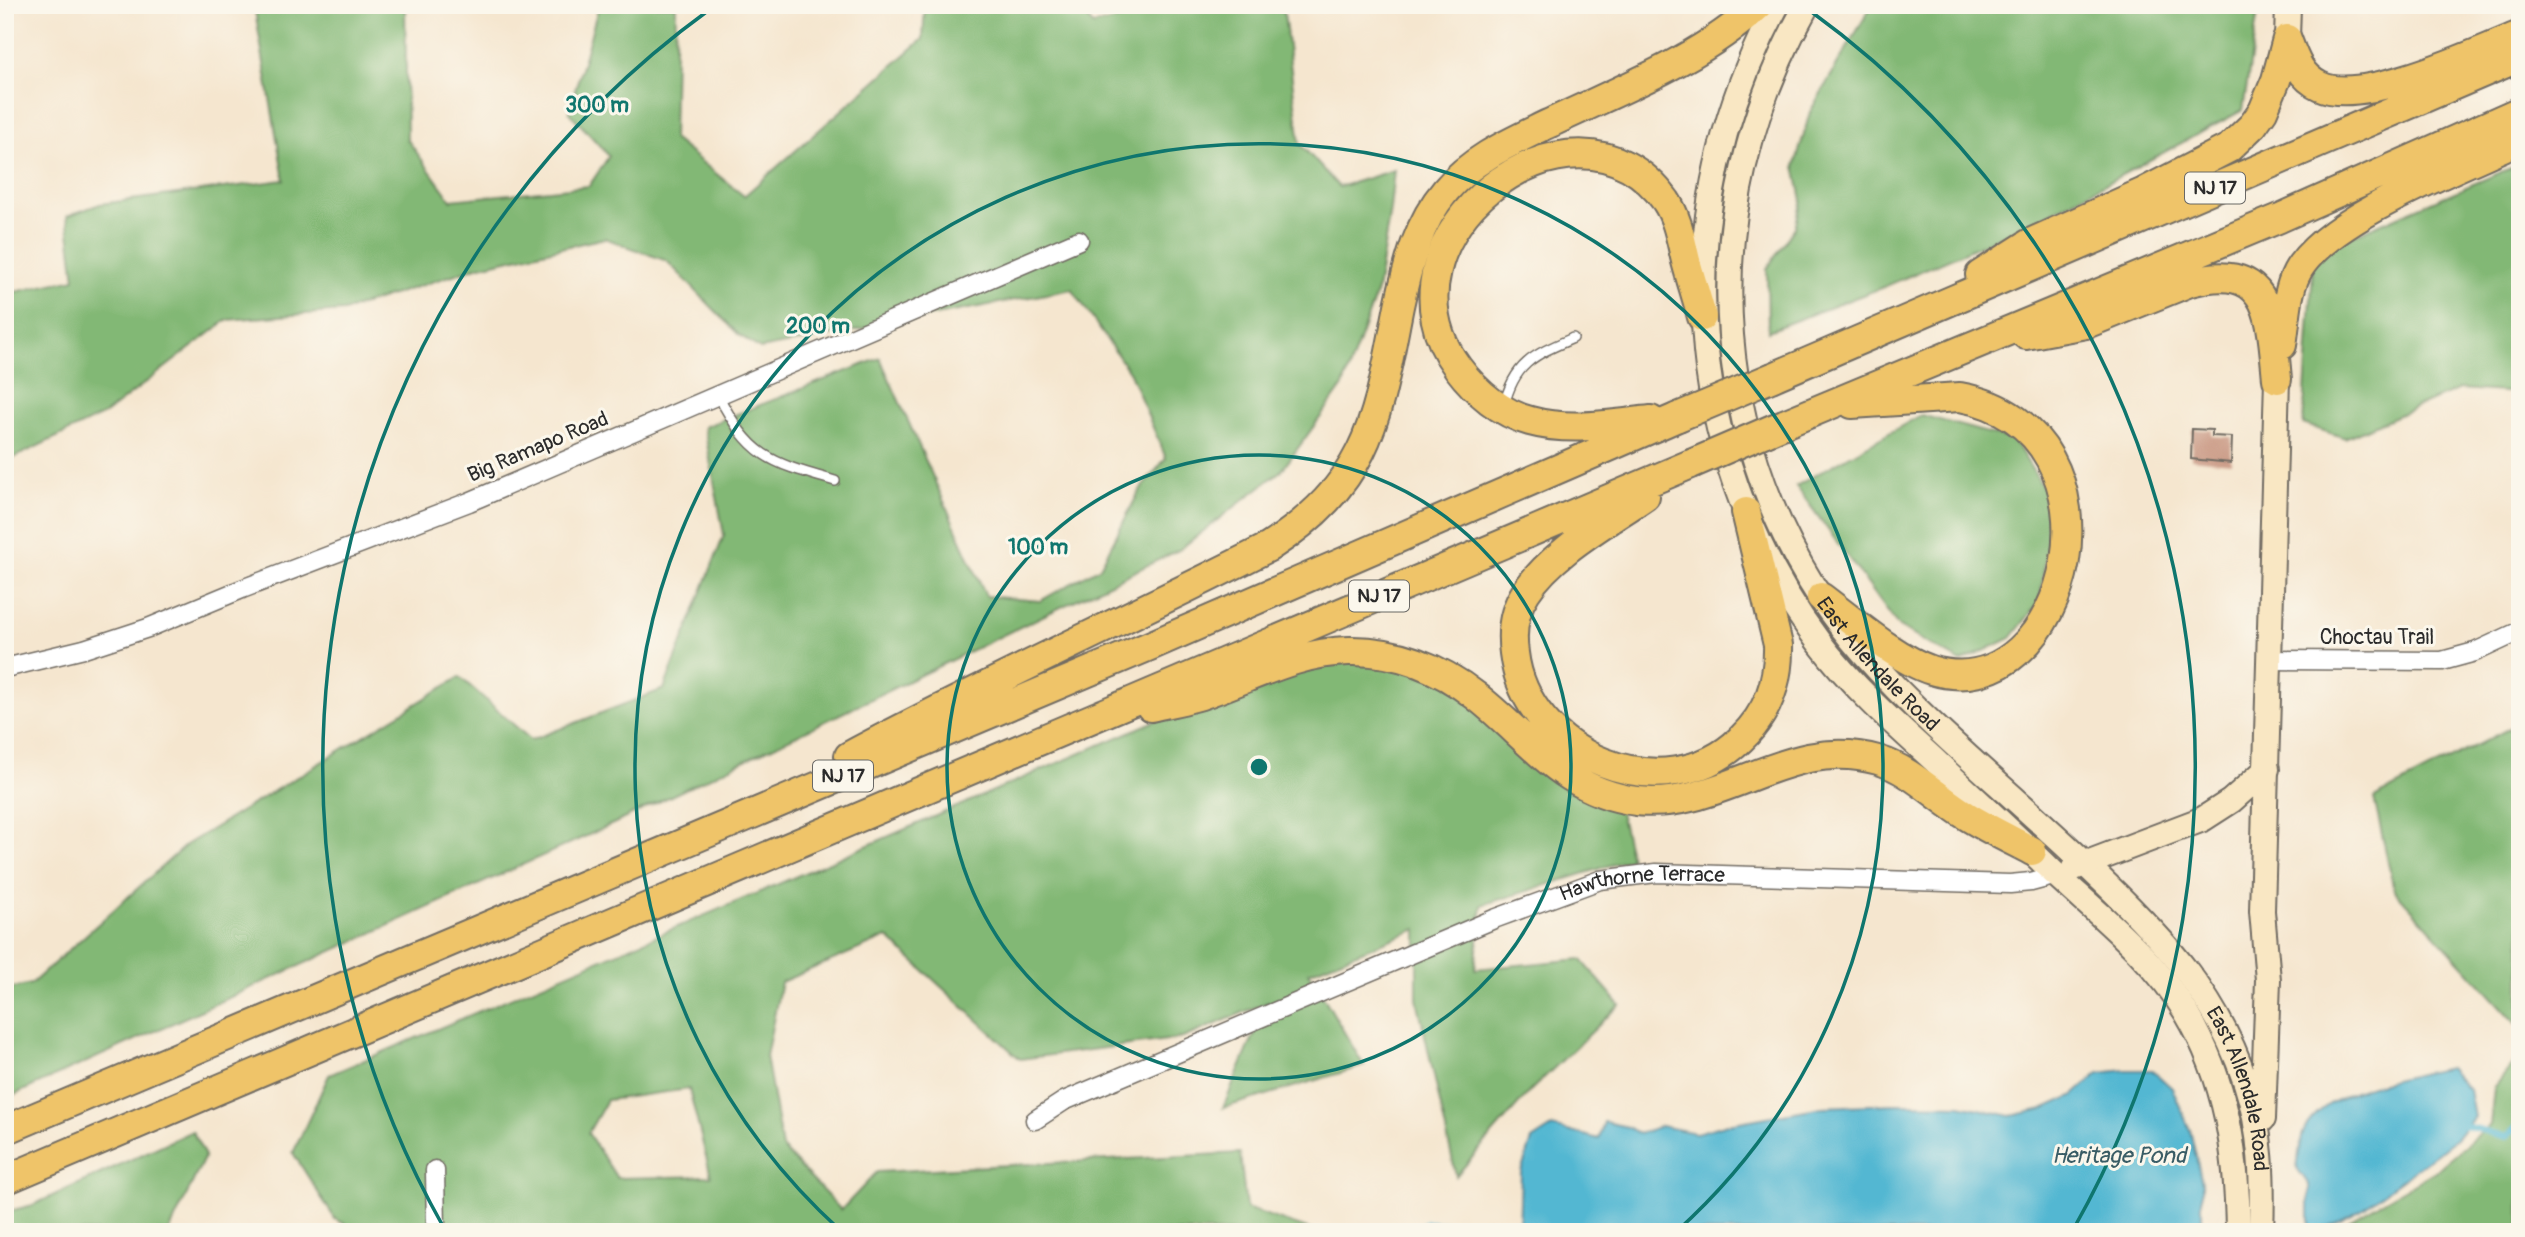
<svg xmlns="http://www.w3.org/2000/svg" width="2525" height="1237" font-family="Pangolin,sans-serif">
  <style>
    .forest { fill: #82b874; stroke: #567250; stroke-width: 2; fill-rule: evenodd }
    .water { fill: #53b7d2; stroke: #3f717e; stroke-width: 2 }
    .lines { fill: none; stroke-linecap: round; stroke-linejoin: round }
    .stream { stroke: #53b7d2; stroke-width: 6 }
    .building { fill: #c99883 }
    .service-casing { stroke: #726c64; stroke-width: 12 }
    .minor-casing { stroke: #726c64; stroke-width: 21 }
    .secondary-casing { stroke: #726c64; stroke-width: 28 }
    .trunk-casing { stroke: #726c64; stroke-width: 32 }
    .service { stroke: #fff; stroke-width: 9 }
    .minor { stroke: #fff; stroke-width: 18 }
    .secondary { stroke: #f9e7c3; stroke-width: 24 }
    .trunk { stroke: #efc469; stroke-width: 28 }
    .trunk-bridge-casing { stroke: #726c64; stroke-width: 32; stroke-linecap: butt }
    .trunk-bridge { stroke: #efc469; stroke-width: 28 }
    .ring { fill: none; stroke: #0f766e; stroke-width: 3.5 }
    .labels { text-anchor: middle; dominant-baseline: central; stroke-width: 6; stroke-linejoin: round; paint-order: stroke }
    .shield { fill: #fbf7ec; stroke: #696865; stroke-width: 2 }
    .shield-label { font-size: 19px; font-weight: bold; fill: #2b2b2b }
    .street-label { font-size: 21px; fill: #2b2b2b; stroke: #fbf7ec }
    .water-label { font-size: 23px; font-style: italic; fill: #395c65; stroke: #fbf7ec }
    .centre { fill: #0f766e; stroke: #fbf7ec; stroke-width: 3.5 }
    .ring-label { font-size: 21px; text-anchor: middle; font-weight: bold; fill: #0f766e; stroke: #fbf7ec; stroke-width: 6; stroke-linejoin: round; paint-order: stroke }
  </style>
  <rect width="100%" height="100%" fill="#fbf7ec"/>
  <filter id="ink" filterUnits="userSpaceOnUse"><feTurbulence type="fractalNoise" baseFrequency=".0143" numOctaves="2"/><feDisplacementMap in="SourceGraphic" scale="14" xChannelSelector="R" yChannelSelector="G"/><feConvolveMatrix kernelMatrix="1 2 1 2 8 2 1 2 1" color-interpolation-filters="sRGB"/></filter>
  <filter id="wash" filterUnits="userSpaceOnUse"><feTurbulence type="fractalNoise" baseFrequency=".00686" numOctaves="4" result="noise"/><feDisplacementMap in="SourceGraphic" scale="28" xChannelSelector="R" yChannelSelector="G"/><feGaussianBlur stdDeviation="1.57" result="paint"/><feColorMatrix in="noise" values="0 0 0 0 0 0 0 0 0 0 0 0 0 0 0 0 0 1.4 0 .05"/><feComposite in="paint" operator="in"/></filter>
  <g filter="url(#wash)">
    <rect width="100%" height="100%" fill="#f5e6cf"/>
    <path class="forest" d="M254 5H405L407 139 451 200 589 186 609 156 569 112 599 5 676 6 673 139 744 196 923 39 925 5H1077L1093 25 1186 5H1283L1300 144 1339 187 1394 170 1390 209 1377 291 1343 386 1282 470 1179 550 615 823 5 1099V990L31 984 186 845 460 677 531 740 664 689 724 535 704 427 880 358 986 596 1040 601 1100 567 1140 490 1166 458 1130 373 1072 289 760 349 738 334 667 261 605 238 480 266 344 311 227 320 105 414 5 462V294L75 279 67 216 100 204 284 180Z
      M1872 5H2259L2243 110 2034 222 1886 286 1768 331 1767 269 1795 227 1802 200 1795 166 1810 112Z
      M2520 164V393L2459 389 2345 438 2303 424 2314 252Z
      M1921 415 2014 440 2052 502 2040 601 2011 638 1961 662 1899 627 1796 486Z
      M1397 650 1616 795 1631 859 1482 905 1475 969 1581 959 1620 1005 1530 1091 1456 1176 1417 999V929L1309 972 1364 1066 1223 1108 1268 1002 1183 1038 1020 1059 887 937 781 982 766 1056 782 1148 841 1210 877 1172 1240 1153 1246 1208 1316 1232H361L335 1219 293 1153 329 1075 790 879 1245 682ZM689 1089 711 1176 617 1178 588 1133 607 1100Z
      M2520 723V1027L2394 890 2374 798Z
      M2520 1055V1232H2331L2435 1171 2490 1125 2494 1088Z
      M192 1131 205 1156 169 1232H5V1212L33 1205Z"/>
    <path class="water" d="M2449 1068 2469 1090 2474 1117 2457 1138 2364 1208 2317 1232H2306L2309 1225V1185L2297 1168C2299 1157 2299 1141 2304 1131 2322 1089 2409 1077 2449 1068Z
      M2126 1070H2152L2172 1088 2190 1130 2202 1183V1232H1519L1521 1172 1532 1140 1552 1127 1599 1139 1604 1122 1628 1127 1639 1134 1661 1126 1696 1133 1728 1124 1822 1107 1895 1104 1960 1105 2011 1116 2043 1109 2074 1095 2099 1073Z"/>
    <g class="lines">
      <path class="stream" d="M2459 1124 2507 1137 2520 1123
        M1407 1232 1427 1223 1525 1230"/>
    </g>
    <g id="blocks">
      <path class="building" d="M2192 429 2212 430V436L2232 437 2231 463 2191 459Z"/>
    </g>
  </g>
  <g filter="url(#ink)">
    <use href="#blocks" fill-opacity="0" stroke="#726c64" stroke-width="2"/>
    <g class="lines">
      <g class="service-casing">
        <path id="service" d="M718 395C751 458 769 462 835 481
          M1504 406C1514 363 1534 355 1573 338"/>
      </g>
      <g class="minor-casing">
        <g id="minor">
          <path d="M2270 660 2442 661 2475 652 2520 631"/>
          <path d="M5 668 84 649 148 628 242 589 469 502 1079 240"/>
          <path id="s1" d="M1035 1120 1064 1101 1494 919 1600 880 1656 873 2010 884 2031 882 2057 875"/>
          <path d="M435 1170 436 1232"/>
        </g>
      </g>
      <g class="secondary-casing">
        <g id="secondary">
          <path d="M1777 5C1720 112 1694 229 1706 351 1716 454 1756 558 1818 641 1851 685 1892 722 1933 759 1973 797 2014 834 2053 872 2100 916 2152 956 2186 1012 2227 1081 2237 1153 2238 1232"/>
          <path id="s2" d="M1807 5C1750 106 1722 219 1731 335 1740 450 1786 567 1864 654 1937 736 2025 804 2103 881 2166 942 2218 997 2246 1083 2262 1132 2263 1181 2261 1232"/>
          <path d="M2287 39 2288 5"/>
          <path d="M2074 868 2203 819 2231 801 2267 769"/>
          <path d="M2263 1119 2268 980 2262 911 2277 379"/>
        </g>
      </g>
      <g class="trunk-casing">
        <path id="trunk" d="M2287 39C2294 58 2300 77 2320 86 2362 106 2476 53 2520 35
          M1980 275 2030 243 2144 192 2229 148 2253 125 2263 111 2276 80 2287 39
          M2026 335 2086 324 2190 282C2272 260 2271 318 2277 379
          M2282 345C2286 321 2286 293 2297 272 2324 221 2452 170 2505 146L2520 135
          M1773 377 2520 57
          M1651 420C1612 424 1569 432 1530 421 1501 413 1476 392 1458 368 1362 240 1573 71 1666 201 1678 219 1681 241 1686 261 1691 280 1697 298 1702 317
          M1784 424 2280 218 2520 111
          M1645 496C1606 523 1552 552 1526 592 1514 610 1511 632 1514 653 1526 756 1665 813 1741 739 1768 713 1779 683 1778 645L1746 512
          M1821 597C1852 620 1896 659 1931 670 2071 713 2138 429 1960 397L1852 404
          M1151 707C1171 702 1193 699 1212 691 1257 675 1299 652 1349 651 1395 650 1439 667 1476 696 1530 738 1563 792 1637 801 1723 811 1788 734 1878 760 1912 770 1937 798 1967 816 1988 829 2011 840 2032 851
          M849 756C987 682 1130 618 1269 547 1372 480 1377 417 1399 306 1408 264 1418 223 1446 190 1473 158 1511 142 1548 124 1619 90 1700 60 1759 5
          M5 1130 1152 645 1678 417
          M5 1180 1691 464"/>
      </g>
      <use href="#service" class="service"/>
      <use href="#minor" class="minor"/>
      <use href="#secondary" class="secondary"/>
      <use href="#trunk" class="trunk"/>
      <g class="trunk-bridge-casing">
        <path id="trunk-bridge" d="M1678 417 1773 377
          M1691 464 1784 424"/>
      </g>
      <use href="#trunk-bridge" class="trunk-bridge"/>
    </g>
  </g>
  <g class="ring">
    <circle cx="1259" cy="767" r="312"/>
    <path d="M841 1231A624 624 0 1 1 1677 1231"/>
    <path d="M444 1228A936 936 0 0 1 709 10M1809 10A936 936 0 0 1 2074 1228"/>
  </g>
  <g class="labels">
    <g class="shield">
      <rect x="2185" y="172.5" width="60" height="31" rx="5"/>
      <rect x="1349" y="580.5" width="60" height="31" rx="5"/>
      <rect x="813" y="760.5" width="60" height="31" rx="5"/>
    </g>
    <g class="shield-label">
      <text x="2215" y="188">NJ 17</text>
      <text x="1379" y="596">NJ 17</text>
      <text x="843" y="776">NJ 17</text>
    </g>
    <g class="street-label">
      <text transform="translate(538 447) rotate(-23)">Big Ramapo Road</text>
      <text x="2377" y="637">Choctau Trail</text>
      <text stroke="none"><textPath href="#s2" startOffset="712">East Allendale Road</textPath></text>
      <text stroke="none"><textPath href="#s1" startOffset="656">Hawthorne Terrace</textPath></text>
      <text stroke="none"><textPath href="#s2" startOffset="1279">East Allendale Road</textPath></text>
    </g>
    <g class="water-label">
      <text x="2119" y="1155">Heritage Pond</text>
    </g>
  </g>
  <circle cx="1259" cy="767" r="10" class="centre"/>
  <g class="ring-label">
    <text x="597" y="112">300 m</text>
    <text x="818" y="333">200 m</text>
    <text x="1038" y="554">100 m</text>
  </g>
  <rect width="2525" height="1237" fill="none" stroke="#fbf7ec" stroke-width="28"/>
</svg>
